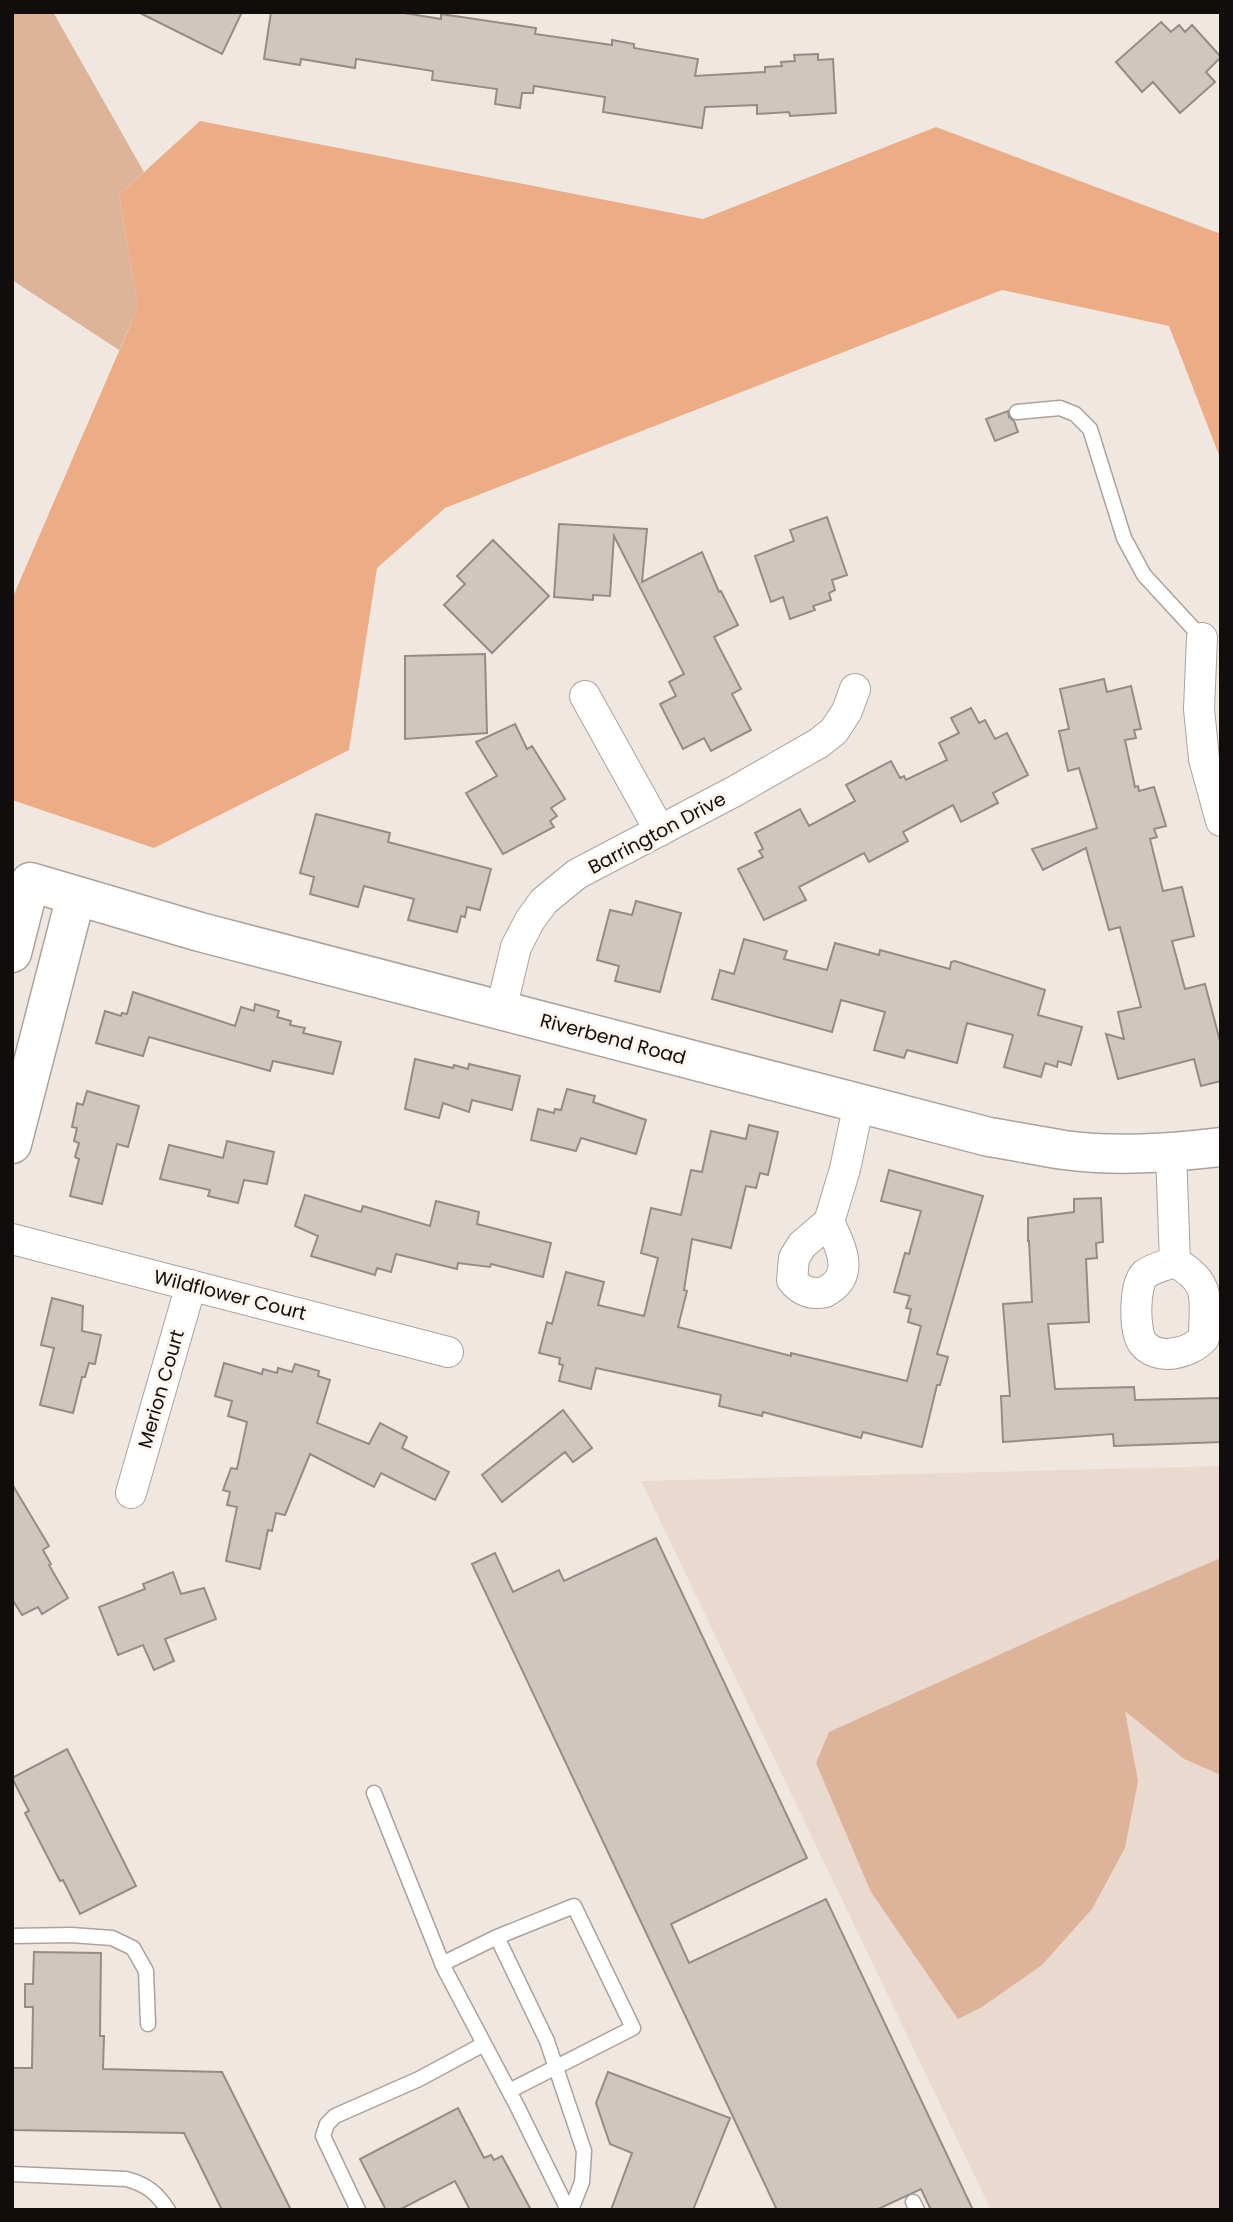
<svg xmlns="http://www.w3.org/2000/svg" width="1233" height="2222" font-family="Poppins,sans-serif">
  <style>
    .built { fill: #ead9cf }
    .green { fill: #ddb399 }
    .water { fill: #ecac85 }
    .building { fill: #d0c6c0; stroke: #968c87; stroke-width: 2 }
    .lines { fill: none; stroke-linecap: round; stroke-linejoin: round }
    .lane-casing { stroke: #aca29c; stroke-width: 17 }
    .street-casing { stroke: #aca29c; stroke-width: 32 }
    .secondary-casing { stroke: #aca29c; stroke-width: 41 }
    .lane { stroke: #fff; stroke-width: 14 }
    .street { stroke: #fff; stroke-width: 30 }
    .secondary { stroke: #fff; stroke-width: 38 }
    .labels { text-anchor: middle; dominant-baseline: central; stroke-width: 6; stroke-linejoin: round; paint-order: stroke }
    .street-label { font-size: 19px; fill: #110d0c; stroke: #fef4ee }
  </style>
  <rect width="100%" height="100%" fill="#f1e7e1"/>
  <path class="built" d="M1221 1466V2210H991L641 1481Z"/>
  <path class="green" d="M12 12H53L144 172 119 195 138 307 119 350 12 280Z
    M1221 1558V1775L1184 1759 1125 1711 1138 1781 1125 1848 1092 1909 1042 1965 982 2007 958 2019 871 1892 816 1763 829 1732 1076 1620Z"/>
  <path class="water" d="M200 121 703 219 936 127 1221 234V460L1169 326 1002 290 445 508 377 568 349 750 154 848 12 800V599L138 307 119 195Z"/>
  <path class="building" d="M138 12H242L222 54Z
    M271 12H398L441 19V14L536 28 535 34 612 45V40L634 44V48L698 59 695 76 765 72V67L782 66 781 62 795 61 794 55 818 54V60L833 59 836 113 790 116 789 112 757 114V105L705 107 702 128 603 112 605 97 534 86 533 93H522L520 108 495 104 497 89 432 80 433 71 356 59 355 68 301 59 300 65 264 59Z
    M1161 22 1171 32 1179 25 1185 32 1192 25 1221 57 1206 72 1215 82 1180 113 1153 82 1142 92 1116 62Z
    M1008 411 1009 417 1014 421 1018 432 995 441 986 419Z
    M827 517 847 575 832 580 835 590 829 593 831 600 813 606 815 610 790 619 783 597 771 602 755 556 794 541 790 530Z
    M559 524 647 529 642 582 702 552 719 592 721 591 738 625 714 637 741 689 732 694 751 730 711 751 704 738 683 749 660 704 676 696 669 682 684 674 614 536 610 596 593 595V600L554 597Z
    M493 540 549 596 492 653 444 605 465 584 457 576Z
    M485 654 487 733 405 739V656Z
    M1104 679 1107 692 1131 686 1141 729 1134 730 1136 738 1125 740 1135 787 1138 786 1139 791 1154 787 1166 826 1154 829 1157 837 1150 839 1163 891 1182 887 1194 936 1172 941 1185 989 1205 984 1221 1045V1081L1201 1086 1194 1059 1118 1079 1106 1034 1124 1039 1118 1012 1141 1007 1120 927 1109 930 1086 848 1043 870 1032 849 1097 828 1079 768 1068 771 1059 731 1069 729 1060 689Z
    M971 708 979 723 985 720 995 739 1007 733 1028 775 993 793 998 803 961 822 953 805 903 832 908 841 869 862 864 853 799 887 806 900 764 920 738 869 763 857 759 851 763 849 755 833 800 809 809 826 855 801 846 785 891 761 900 778 904 776 906 780 947 760 939 743 959 733 951 718Z
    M515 724 527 749 532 746 565 799 551 808 557 816 550 821 554 827 503 854 466 793 497 776 476 742Z
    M316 814 390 833 388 842 491 869 480 910 467 907 465 917 461 916 457 932 408 920 414 899 364 886 358 907 310 894 314 877 300 873Z
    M636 901 681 913 660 992 615 981 619 966 597 960 610 910 632 915Z
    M744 939 787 951 784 959 827 970 835 943 879 955 880 950 950 969 951 962 955 961 1045 990 1038 1015 1082 1027 1071 1065 1058 1061 1057 1067 1045 1063 1041 1077 1004 1067 1013 1035 967 1023 957 1063 907 1050 904 1058 874 1050 885 1012 841 1000 832 1032 712 999 720 970 734 974Z
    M133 992 235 1026 241 1007 254 1011 255 1004 279 1011 277 1017 291 1021 290 1025 305 1028 303 1033 341 1042 333 1074 273 1061 270 1071 149 1037 143 1056 96 1043 105 1011 121 1016 122 1013 127 1014Z
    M415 1059 453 1068 454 1065 468 1069 469 1064 520 1076 512 1110 472 1100 469 1112 443 1103 439 1118 405 1109Z
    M567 1089 595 1096 593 1102 646 1120 636 1154 581 1138 576 1151 531 1140 538 1109 554 1113 555 1109 561 1110Z
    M87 1091 139 1106 128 1147 117 1144 102 1204 70 1196 79 1159 75 1157 79 1143 74 1141 77 1128 72 1127 77 1103 83 1105Z
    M749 1125 778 1132 768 1175 760 1173 756 1188 746 1186 731 1248 692 1239 684 1290 687 1291 678 1327 791 1356V1353L907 1381 921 1326 908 1322 911 1309 906 1308 910 1296 894 1292 905 1253 909 1254 921 1211 881 1201 889 1170 983 1196 937 1354 948 1357 940 1385H937L922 1447 863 1432 861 1438 763 1412 762 1416 719 1406 721 1395 596 1368 591 1389 559 1381 563 1365 559 1364 560 1358 539 1353 547 1322 552 1324 566 1272 604 1282 598 1305 644 1316 658 1258 641 1253 651 1208 681 1215 691 1170 702 1172 711 1131 746 1139Z
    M227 1141 274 1152 267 1184 244 1180 238 1203 208 1196 210 1190 160 1179 169 1145 223 1158Z
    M305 1195 361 1212 363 1206 430 1226 436 1201 479 1212 477 1224 551 1243 543 1277 491 1264 490 1267 458 1263 457 1269 396 1254 391 1272 377 1268 375 1275 311 1256 318 1236 295 1226Z
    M1101 1198 1103 1242 1096 1243 1097 1258 1086 1259 1089 1322 1048 1324 1055 1389 1134 1387 1135 1400 1221 1398V1442L1114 1446 1113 1434 1003 1442 1001 1396H1010L1003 1304 1032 1302 1029 1241H1028V1218L1074 1212V1199Z
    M52 1298 83 1306 82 1331 101 1335 95 1364 89 1363 85 1377H82L73 1413 40 1405 54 1348 41 1345Z
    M224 1363 262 1374 263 1369 277 1373 278 1368 292 1372 295 1364 319 1371 318 1376 330 1380 317 1423 369 1444 380 1423 407 1437 402 1448 449 1472 435 1500 381 1473 374 1487 310 1454 285 1515 276 1513 272 1531 268 1530 260 1569 226 1561 237 1507 227 1505 230 1492 223 1490 231 1468 237 1469 247 1422 228 1416 232 1401 215 1396Z
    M563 1410 592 1448 573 1462 565 1452 502 1502 482 1475Z
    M12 1484 49 1546 43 1550 51 1564 49 1565 68 1598 42 1614 38 1607 22 1615 12 1599Z
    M656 1538 807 1858 671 1924 689 1963 826 1899 973 2210H931L921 2189 876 2210H777L472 1564 495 1553 513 1592 559 1570 564 1581Z
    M173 1572 181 1594 204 1588 216 1619 165 1639 174 1661 154 1670 143 1645 118 1655 99 1607 145 1589 143 1584Z
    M67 1749 136 1886 80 1914 63 1880 60 1881 25 1813 29 1811 12 1778Z
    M34 1952 101 1953 100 2036H104L103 2069 222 2072 291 2210H222L184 2133 12 2130V2068H32L33 2007H25V1984H33Z
    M608 2072 730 2118 693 2210H611L632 2153 610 2144 596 2103Z
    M458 2108 484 2158 491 2155 494 2160 502 2156 531 2210H470L455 2181 399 2210H386L360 2159Z"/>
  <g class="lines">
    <g class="lane-casing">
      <path id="lane" d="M1017 412 1060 408 1075 414 1090 429 1124 538 1144 575 1202 638
        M374 1793 444 1968 518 2108 568 2210
        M12 1936 71 1935 112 1938 133 1948 146 1971 148 2024
        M497 1937 574 1906 633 2028 509 2091
        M442 1964 497 1937 547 2041 584 2151 582 2182 571 2210
        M12 2174 126 2179C146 2184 157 2193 168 2210
        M913 2202 917 2210
        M358 2210 323 2136 327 2124 335 2116 419 2079 484 2044"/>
    </g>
    <g class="street-casing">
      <path id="street" d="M1202 638 1199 709 1204 759 1221 821
        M585 696 660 831
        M501 1010 516 947 530 920 544 901 577 874 735 791 819 743 834 731 847 711 855 689
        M1171 1153 1175 1262C1213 1284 1204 1299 1204 1338 1190 1354 1156 1362 1142 1342 1134 1330 1134 1283 1145 1274 1153 1268 1166 1265 1175 1262
        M829 1222C840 1246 857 1275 825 1292 811 1295 801 1291 792 1280L794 1258 802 1245 829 1222 845 1169 859 1103
        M12 1239 448 1352
        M131 1493 191 1285"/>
    </g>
    <g class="secondary-casing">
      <path id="secondary" d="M12 953 30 882 200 932 989 1137C1014 1141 1039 1146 1064 1150 1116 1157 1169 1153 1221 1147
        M12 1144 76 896"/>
    </g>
    <use href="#lane" class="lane"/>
    <use href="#street" class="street"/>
    <use href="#secondary" class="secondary"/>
  </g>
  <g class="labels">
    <g class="street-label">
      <text transform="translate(657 833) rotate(-28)">Barrington Drive</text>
      <text transform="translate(613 1039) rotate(15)">Riverbend Road</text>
      <text transform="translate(230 1295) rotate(14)">Wildflower Court</text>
      <text transform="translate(161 1389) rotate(-74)">Merion Court</text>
    </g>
  </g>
  <rect width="1233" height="2222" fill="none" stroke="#110d0c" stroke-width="28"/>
</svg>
